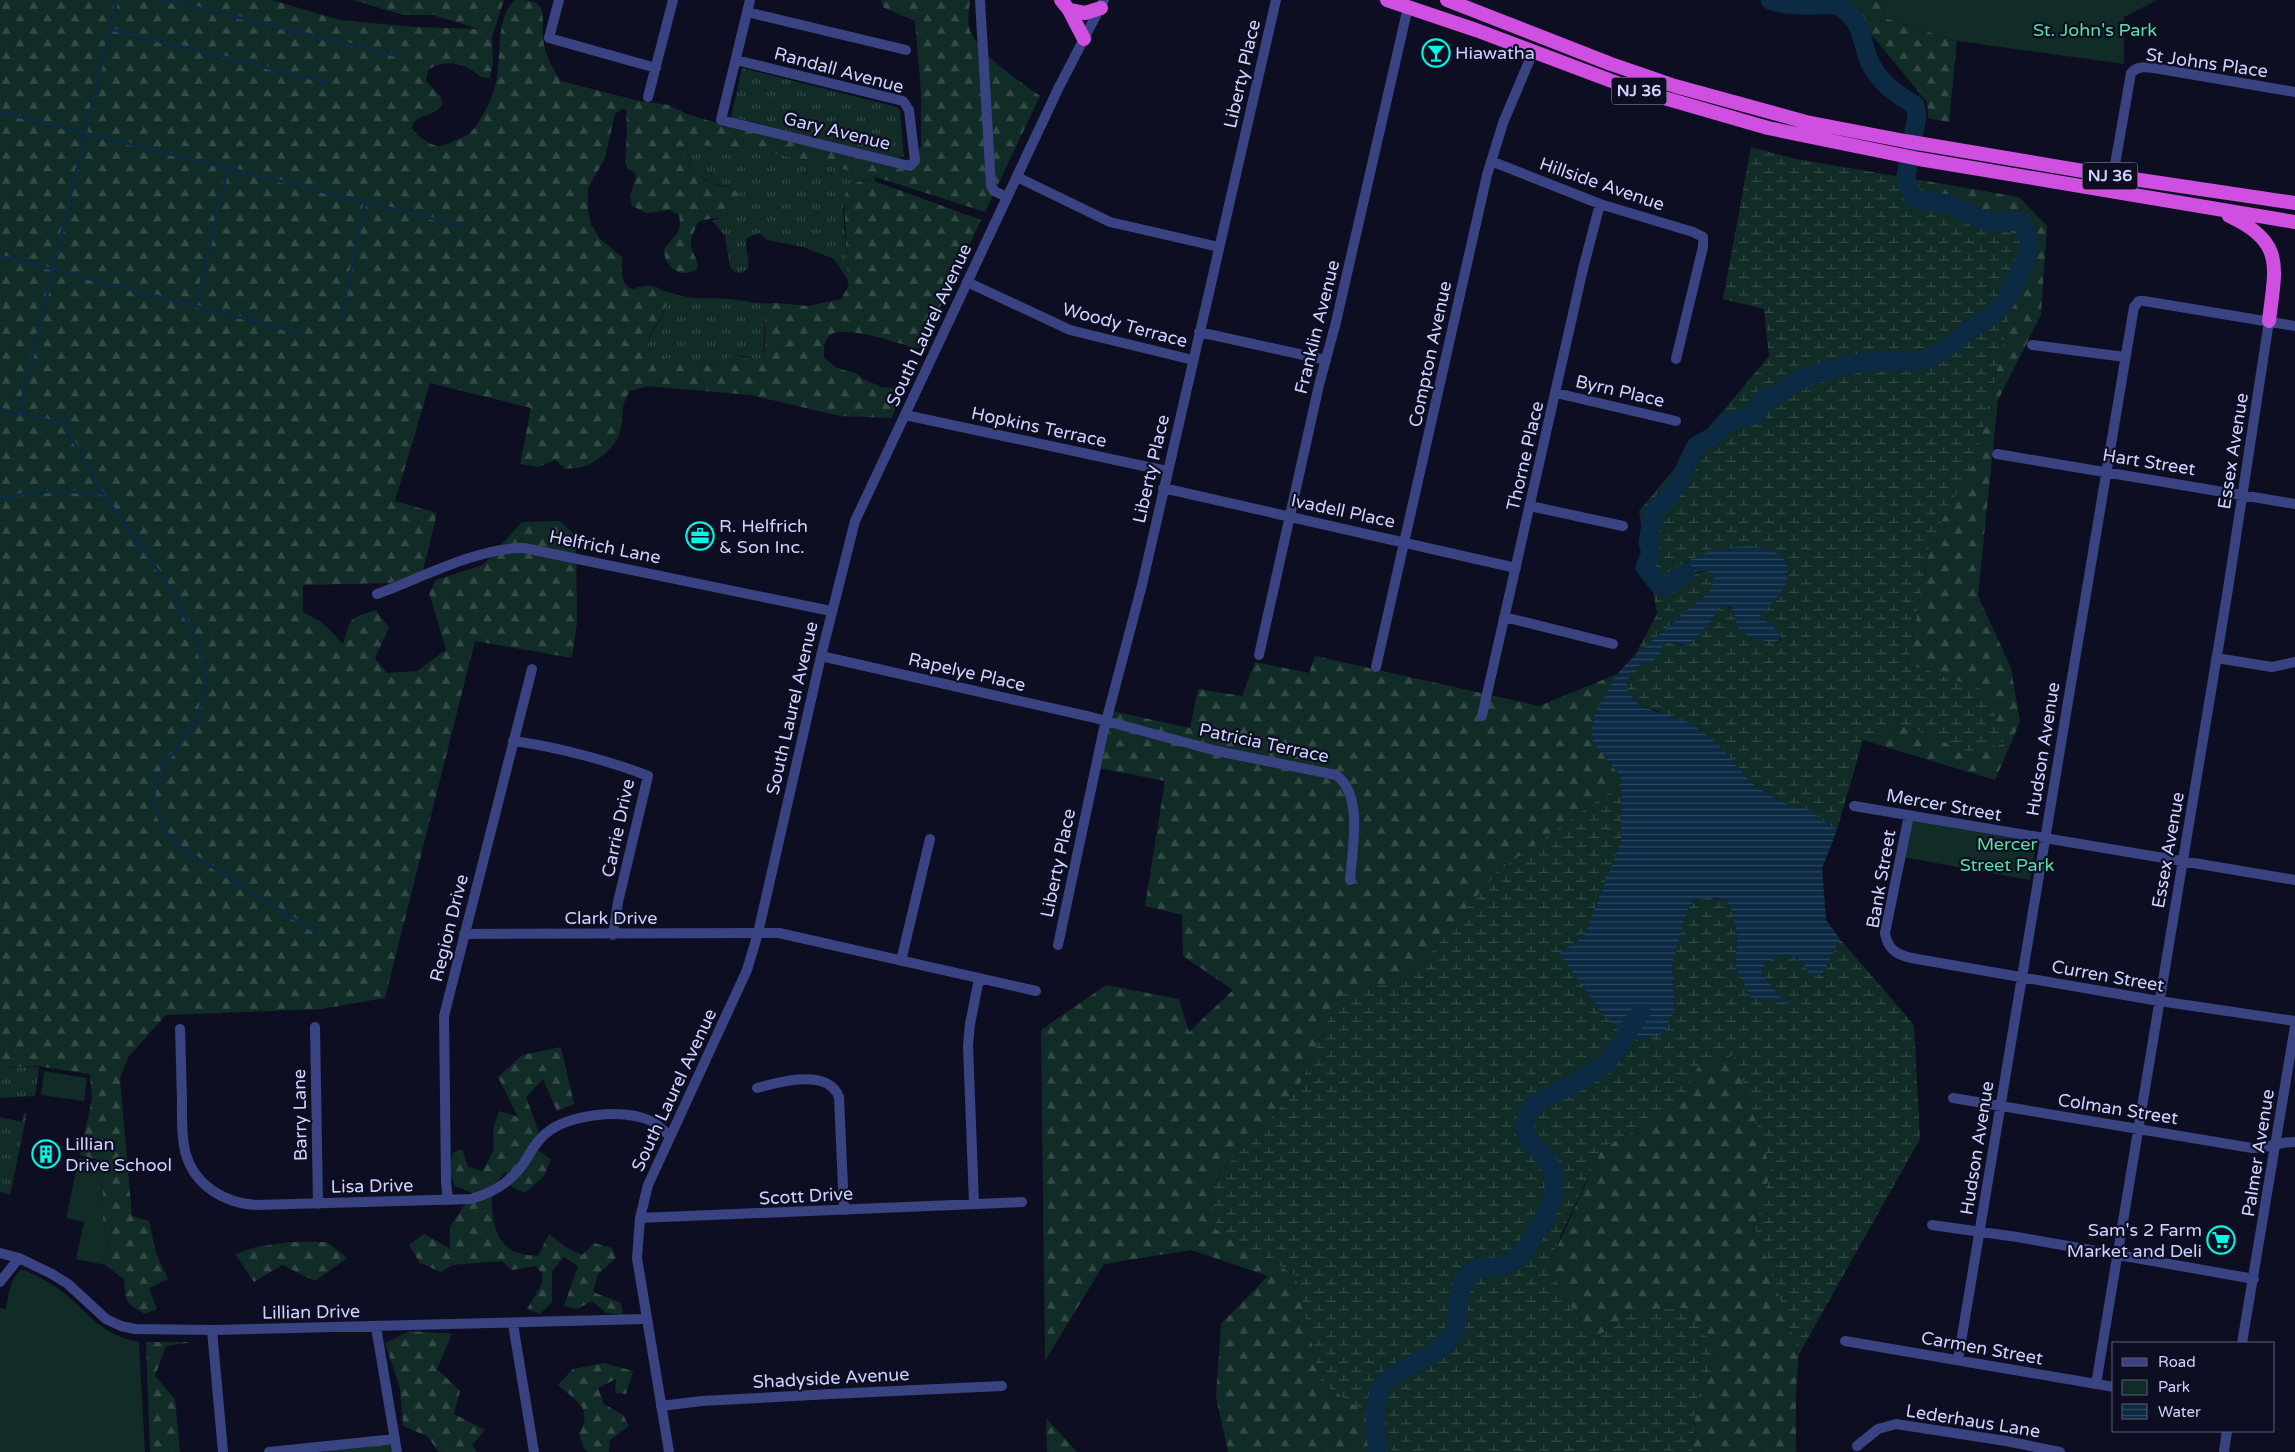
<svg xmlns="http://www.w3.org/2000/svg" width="2295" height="1452" font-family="'Varela Round',sans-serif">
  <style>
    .grass { fill: url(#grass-tufts) }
    .forest { fill: url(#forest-firs) }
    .wetland { fill: url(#wetland-marsh) }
    .park { fill: #112c26 }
    .water { fill: url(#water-rules) }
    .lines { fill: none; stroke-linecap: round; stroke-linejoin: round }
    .stream { stroke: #0c2a43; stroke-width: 3 }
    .river { stroke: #0c2a43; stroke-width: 19 }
    .minor { stroke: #394381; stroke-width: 10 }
    .tertiary { stroke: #394381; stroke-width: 10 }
    .trunk { stroke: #cf50e0; stroke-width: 14 }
    .labels { text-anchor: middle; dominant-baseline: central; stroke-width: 4.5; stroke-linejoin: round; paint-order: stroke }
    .shield { fill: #0e0e22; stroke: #9597bd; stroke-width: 1 }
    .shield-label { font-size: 16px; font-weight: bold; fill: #cfd2ff }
    .park-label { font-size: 18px; fill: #5bdea5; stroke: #0e0e22 }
    .poi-label { font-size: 18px; fill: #cfd2ff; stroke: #0e0e22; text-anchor: start }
    .street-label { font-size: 18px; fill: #cfd2ff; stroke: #0e0e22 }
  </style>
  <defs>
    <pattern id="grass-tufts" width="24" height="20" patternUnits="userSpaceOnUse" patternTransform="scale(1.25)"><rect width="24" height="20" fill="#112c26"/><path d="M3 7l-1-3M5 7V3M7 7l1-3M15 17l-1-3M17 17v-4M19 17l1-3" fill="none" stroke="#334a47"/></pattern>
    <pattern id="forest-firs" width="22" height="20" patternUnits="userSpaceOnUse" patternTransform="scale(1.25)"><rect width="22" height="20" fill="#112c26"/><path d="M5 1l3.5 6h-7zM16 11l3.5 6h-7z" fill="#334a47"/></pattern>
    <pattern id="wetland-marsh" width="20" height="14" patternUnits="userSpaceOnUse" patternTransform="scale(1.25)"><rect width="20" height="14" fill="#112c26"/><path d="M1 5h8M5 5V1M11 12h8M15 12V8" fill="none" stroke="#334a47"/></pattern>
    <pattern id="water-rules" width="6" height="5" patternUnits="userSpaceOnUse" patternTransform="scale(1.25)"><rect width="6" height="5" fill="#0c2a43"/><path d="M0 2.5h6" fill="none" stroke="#2e485f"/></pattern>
  </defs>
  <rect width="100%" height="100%" fill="#0e0e22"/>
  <path class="grass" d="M742 68 897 107 900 110 904 156 899 158 731 117Z
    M698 145 766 151 876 177 874 181 862 180 843 207 848 280 834 259 803 247 767 240 759 233 747 238C744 250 750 257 748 268L742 273 735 272 730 267 725 236 712 221 731 214V187C711 185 688 175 687 152Z
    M663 290C691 301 700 297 728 299 744 300 758 305 775 303 758 315 768 340 762 357L755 360C750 359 746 356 741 356 731 354 724 363 716 364 694 368 667 362 648 353 642 330 677 314 663 290Z
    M39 1067 35 1096 0 1098V1068Z
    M24 1113 27 1114 10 1195 0 1192V1117L22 1122Z"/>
  <path class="forest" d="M0 0H272L340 20 414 27 479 29 433 15H403L353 0H504L492 37 493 62 490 78 481 77C465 63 445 58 428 70L426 81 441 97 442 105C435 117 414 114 412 127 414 134 427 143 434 145 443 148 448 143 456 140 471 135 472 132 481 118 489 105 495 91 497 76 501 55 496 13 516 0 550 0 541 14 543 37 544 53 552 67 561 81L639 101 669 105 687 114 713 122 906 162 921 147V92L915 21 883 7 881 0H970C969 10 966 26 972 35 987 61 1016 78 1040 96L985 212 876 177 766 151 698 145 687 152C687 169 701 180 717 185 721 187 726 186 730 187 734 188 738 194 742 198 735 223 715 215 698 222 695 230 688 241 692 250 695 258 698 259 697 269 680 280 664 267 664 249 674 236 683 233 679 215L670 210 646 213 632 206 630 196 636 177 634 172 628 169 625 162 627 134 626 109H622L615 114 605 158 588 188V211L591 224 600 239 622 257C623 269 618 285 634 289 645 284 658 283 666 295 670 318 642 331 648 353 662 359 704 370 719 363 724 361 727 357 733 355L755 360 762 357 765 348V318L768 308 775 303 808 306 841 299 848 287 844 197C850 183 859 180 874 181L981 220 921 348H916C898 344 843 323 829 336 823 342 824 351 824 358L837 368 858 374 863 379 882 387 893 388C901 398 896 406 892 418L840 416 750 395 648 386 630 391C619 407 625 418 619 435 615 447 596 463 585 466 578 468 571 468 565 469L555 460 539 467 520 464 531 408 430 383 395 501 437 513 423 571 390 583 303 585V612L323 623 343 644C351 618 348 618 376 610L389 628 375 658 387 673 417 671 446 650 429 593 436 580 483 565 522 522 560 521 576 536 577 623 572 658 475 641 385 998 321 1009 166 1015 129 1056 120 1078 132 1216 149 1221 156 1253 168 1279 149 1288 157 1309 145 1314C125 1303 125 1301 124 1279L105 1265 112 1227 103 1221 102 1161 80 1155 92 1099 90 1074 36 1066 0 1068Z
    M1843 0H1881L1885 18 1957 41 1949 122 1928 118 1927 102Z
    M1926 181 2019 197 2047 226 2041 315 1998 400 1978 596 2011 668 2020 722 1995 780 1863 740 1901 724 1973 754 1987 691 1908 665 1930 543 1976 457 2009 318 2023 238 1932 196Z
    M1315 656 1539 706 1617 674 1595 714 1615 770 1621 777 1622 783 1497 872 1411 977 1339 996 1299 1087 1211 1183 1216 1229 1295 1275 1321 1381 1359 1408 1393 1452H1228L1216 1397 1221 1324 1268 1276 1191 1250 1104 1264 1045 1361 1041 1030 1106 985 1179 999 1189 1032 1233 990 1183 956 1182 915 1145 906 1165 781 1099 768 1112 711 1190 728 1198 689 1242 696 1255 662 1309 673Z
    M561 1047 574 1104 557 1111 543 1079 526 1097 538 1130 536 1149 551 1159 544 1176 525 1193 512 1187 506 1172 492 1186C491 1210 491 1243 518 1253 524 1255 532 1255 538 1256L549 1234 567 1248 582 1255 594 1243 612 1248 616 1258 598 1274 593 1292 621 1303 623 1315 606 1313 592 1301 577 1309 564 1306 578 1266 564 1257 552 1271V1302L540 1314 527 1309 542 1284V1274L536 1266 512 1270 502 1261 452 1265 441 1272 420 1263 409 1245 424 1234 450 1249V1227L472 1193 455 1186 449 1173 453 1153 462 1149 468 1167 483 1171 494 1149 493 1129 499 1111 518 1117 498 1077 522 1055Z
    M1735 1055 1771 1170 1756 1227 1799 1354 1796 1390V1452H1692L1696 1402 1718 1354 1686 1308 1636 1311 1590 1341 1548 1267 1602 1148 1678 1108 1697 1067Z
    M290 1242H327L347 1258 315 1281 282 1265 254 1282 235 1254 256 1247Z
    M410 1331 452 1334 437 1369 460 1391 454 1414 485 1430 472 1445 477 1452H439L427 1436 403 1426 400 1388 385 1343Z
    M146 1342H192L166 1346 155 1376 175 1399 180 1452H150Z
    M604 1363 633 1371 626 1394 615 1393 616 1379 598 1388 604 1404 623 1415 629 1426 610 1440 609 1452H588L584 1449 579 1434C594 1408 576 1401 558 1385L573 1369Z
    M1046 1418 1077 1452H1047Z
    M351 1445H394L393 1452H323Z"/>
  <path class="wetland" d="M1751 147 1796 159 1926 181 1932 196 2023 238 2009 318 1976 458 1930 543 1908 664 1987 691 2004 744 1973 754 1901 724 1863 740 1837 830 1805 808 1782 802 1755 786 1715 742 1656 710 1640 706 1627 693V682L1632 669 1645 664 1659 653 1666 642 1677 643 1682 646 1712 621 1717 609 1723 605C1736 609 1736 619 1740 630L1777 642 1781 640C1780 631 1770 622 1761 619L1760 615C1773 601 1783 592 1789 572L1747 546 1713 551 1699 556 1687 562 1666 584 1706 570 1713 575 1714 580 1710 591 1635 655 1657 614 1639 511 1769 356 1764 309 1723 299Z
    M1622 783 1621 841 1584 937 1675 1008 1672 964 1688 909C1698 895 1712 896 1727 902L1733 914 1737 937 1735 967 1752 998 1766 997 1788 1003 1779 996 1761 972C1766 954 1791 949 1804 964 1806 967 1808 972 1810 975L1824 971 1840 939 1914 1025 1920 1139 1799 1354 1755 1227 1771 1170 1735 1055 1698 1067 1678 1108 1602 1148 1564 1228 1548 1267 1590 1341 1636 1311 1686 1308 1718 1354 1696 1402 1692 1452H1393L1359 1408 1321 1382 1295 1275 1216 1229 1211 1183 1299 1087 1339 996 1411 977 1497 872Z"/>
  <path class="park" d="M1881 0H2157L2124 17V64L1957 41 1885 18Z
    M1908 818 2037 837 2030 880 1902 857Z
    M44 1071 87 1078 84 1101 41 1095Z
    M79 1158 94 1161 97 1159 102 1160 103 1221 112 1226 105 1265 76 1259 84 1222 66 1218Z
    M21 1270H25C36 1276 49 1282 59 1289 90 1313 98 1334 139 1342L145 1452H0V1308L6 1309C9 1296 9 1279 21 1270Z"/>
  <path class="water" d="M1747 546C1779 547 1801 564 1779 595 1774 603 1766 608 1760 615L1761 619C1770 622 1780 630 1780 640 1771 644 1746 638 1739 629 1735 623 1736 614 1730 607L1723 605 1717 609 1712 621 1687 646 1677 643 1666 642 1654 660 1632 669 1627 682 1628 693 1640 706 1691 723 1715 742 1755 786 1782 802 1805 808 1837 830 1822 868 1826 920 1840 939 1824 971 1816 977 1810 975C1808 972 1806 967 1804 964 1791 950 1766 954 1761 972L1779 996 1790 1004 1766 998 1752 999 1735 967 1737 937 1733 914 1727 902 1717 898H1705L1694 901 1688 909 1672 964 1675 1008 1664 1033 1636 1041 1604 1016 1559 953 1584 937 1621 841V777L1593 742 1592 727 1595 714 1617 674 1635 655 1710 591 1714 580 1713 575 1706 570 1696 572 1665 586C1672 578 1679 569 1687 563 1703 549 1727 548 1747 546Z"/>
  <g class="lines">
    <path class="stream" d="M165 0 398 56
      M110 29 326 82
      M0 112 458 225
      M0 256 300 333
      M196 305 228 168
      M340 324 365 203
      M0 409 64 424 103 494 153 563 177 600 196 640 206 680 199 714 182 742 165 763 155 786 153 803 163 829 180 847 323 937
      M19 413 117 0
      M0 499C34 489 67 491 102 494"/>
    <path class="river" d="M1685 573 1665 586 1659 585 1645 567 1651 553 1648 542 1653 514 1677 485 1696 446 1714 436 1724 424 1757 414 1763 399 1776 396 1794 382 1831 369 1869 361 1917 362 1942 352 1970 329 2003 306 2026 259 2030 243 2021 221 1990 223 1947 204 1915 199 1906 183V176L1917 116 1915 105C1895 94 1874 77 1867 55 1863 43 1862 31 1855 21 1851 15 1844 10 1838 5 1815 4 1792 8 1770 0
      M1378 1452C1374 1424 1369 1390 1397 1373 1416 1361 1435 1357 1450 1338 1463 1320 1452 1286 1473 1271 1480 1266 1487 1268 1495 1267 1511 1266 1523 1254 1530 1242 1548 1211 1570 1181 1538 1150 1531 1144 1523 1135 1525 1125 1527 1101 1554 1094 1572 1085 1581 1080 1589 1075 1598 1069 1618 1056 1625 1030 1641 1013"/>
    <path class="minor" d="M559 0 549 38 656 68
      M980 0 991 185 994 191 1007 197
      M747 12 906 50
      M736 60 903 101 909 110 915 161 910 166 721 120 750 0
      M648 97 673 0
      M1491 161 1600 204 1693 232 1703 237V247L1676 359
      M2113 176 2131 73C2139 64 2149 68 2160 69L2295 92
      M1017 177 1110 222 1219 247
      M967 282 1070 330 1193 360
      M1199 332 1326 360
      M2032 345 2125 357
      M1556 393 1676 421
      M905 415 1167 471
      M1997 454 2295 504
      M1163 488 1516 568
      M1530 506 1623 526
      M377 594C419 579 479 547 524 548L831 611
      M1504 617 1613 644
      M1259 655 1319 385 1336 322 1408 7
      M821 656 1091 717 1217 751 1336 775C1364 795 1352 849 1350 880
      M2216 658 2272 667 2295 662
      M1376 667 1487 175 1503 123 1533 52
      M1482 716 1583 269 1600 204
      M513 741C553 746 611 761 648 776L618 902 613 935
      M1854 806 2295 880
      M1909 815 1885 933C1888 952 1900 956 1917 959L2159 1001 2295 1021
      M464 934 779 933 1036 991
      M1058 945 1103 733 1142 585 1276 0
      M901 961 930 839
      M315 1027 318 1204
      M180 1029C181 1052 181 1075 182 1098 182 1115 181 1134 185 1151 193 1184 223 1203 256 1205L471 1199C493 1193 511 1182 524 1163 530 1153 535 1143 544 1135 567 1114 622 1108 651 1121 657 1124 663 1130 669 1135
      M757 1088C779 1082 828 1068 839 1097L844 1210
      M1953 1098 2252 1148C2267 1149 2280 1141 2295 1142
      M448 1200 446 1182 444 1016 532 669
      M974 1204 968 1045 970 1024 979 979
      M640 1218 1022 1202
      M1932 1225 2017 1237 2254 1279
      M0 1253 19 1258 52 1274 68 1284 106 1319 121 1326 135 1329 212 1330 645 1319
      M0 1282 19 1258
      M513 1324 534 1452
      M376 1327 397 1452
      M212 1330 223 1452
      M1845 1341 2114 1387
      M1958 1360 2134 307 2139 301H2144L2295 326
      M2096 1384 2228 589 2269 321
      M661 1406 702 1401 831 1394 1002 1386
      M1857 1446 1878 1429 1896 1424 2006 1441 2060 1452
      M269 1452 395 1439"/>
    <path class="tertiary" d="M2242 1343 2295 1026
      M669 1452 637 1258 640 1218 648 1185 747 970 758 933 821 656 855 521 1058 89 1104 0
      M2224 1452 2227 1431"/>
    <path class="trunk" d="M1061 0 1069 10 1084 39
      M1387 0 1476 30 1633 89 1768 128 1919 159 2295 222
      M1447 0 1611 64 1675 86 1806 122 1905 141 2113 176 2295 203
      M1069 10 1085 13 1101 8
      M2229 216C2286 242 2275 268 2269 321"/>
  </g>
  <defs>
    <g id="bar-ring" transform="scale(1.4375)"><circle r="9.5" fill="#0e0e22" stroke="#01f8e4" stroke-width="1.5"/><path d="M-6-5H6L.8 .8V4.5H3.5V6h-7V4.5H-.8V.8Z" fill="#01f8e4"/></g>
    <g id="office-ring" transform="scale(1.4375)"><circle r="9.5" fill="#0e0e22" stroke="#01f8e4" stroke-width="1.5"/><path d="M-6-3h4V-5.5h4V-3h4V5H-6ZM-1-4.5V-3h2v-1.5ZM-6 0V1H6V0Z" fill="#01f8e4"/></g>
    <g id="building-ring" transform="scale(1.4375)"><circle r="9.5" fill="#0e0e22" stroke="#01f8e4" stroke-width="1.5"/><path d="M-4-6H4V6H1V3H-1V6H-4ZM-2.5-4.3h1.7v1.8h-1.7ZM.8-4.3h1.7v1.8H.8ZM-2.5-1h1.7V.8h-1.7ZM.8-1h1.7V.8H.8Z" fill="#01f8e4"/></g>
    <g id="supermarket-ring" transform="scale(1.4375)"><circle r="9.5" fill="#0e0e22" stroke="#01f8e4" stroke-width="1.5"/><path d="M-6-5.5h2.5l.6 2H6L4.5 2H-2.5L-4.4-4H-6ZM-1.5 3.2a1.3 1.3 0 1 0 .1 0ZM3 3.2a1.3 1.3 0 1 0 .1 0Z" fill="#01f8e4"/></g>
  </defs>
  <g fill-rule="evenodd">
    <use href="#bar-ring" x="1436" y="53"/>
    <use href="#office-ring" x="700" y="536"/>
    <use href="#building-ring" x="46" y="1154"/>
    <use href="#supermarket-ring" x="2221" y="1240"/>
  </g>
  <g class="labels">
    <g class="shield">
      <rect x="1611.5" y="77.5" width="55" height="27" rx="4"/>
      <rect x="2082.5" y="162.5" width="55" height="27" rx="4"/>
    </g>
    <g class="shield-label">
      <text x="1639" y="91">NJ 36</text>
      <text x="2110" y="176">NJ 36</text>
    </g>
    <g class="park-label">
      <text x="2095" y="30">St. John's Park</text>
      <text x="2007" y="844">Mercer<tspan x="2007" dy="21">Street Park</tspan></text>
    </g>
    <g class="poi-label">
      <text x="1455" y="53">Hiawatha</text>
      <text x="719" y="526">R. Helfrich<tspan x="719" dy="21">&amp; Son Inc.</tspan></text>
      <text x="65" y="1144">Lillian<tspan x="65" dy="21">Drive School</tspan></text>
      <text x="2202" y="1230" text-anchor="end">Sam's 2 Farm<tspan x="2202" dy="21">Market and Deli</tspan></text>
    </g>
    <g class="street-label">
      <text transform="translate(2207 63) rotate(8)">St Johns Place</text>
      <text transform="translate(839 70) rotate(15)">Randall Avenue</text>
      <text transform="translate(1242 74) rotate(-77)">Liberty Place</text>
      <text transform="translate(837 131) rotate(14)">Gary Avenue</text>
      <text transform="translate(1602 184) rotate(19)">Hillside Avenue</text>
      <text transform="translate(929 325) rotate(-65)">South Laurel Avenue</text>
      <text transform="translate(1125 325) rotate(15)">Woody Terrace</text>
      <text transform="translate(1317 327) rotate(-76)">Franklin Avenue</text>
      <text transform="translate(1430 354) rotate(-78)">Compton Avenue</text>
      <text transform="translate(1620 391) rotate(13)">Byrn Place</text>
      <text transform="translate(1039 427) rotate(12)">Hopkins Terrace</text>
      <text transform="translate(2233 451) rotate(-81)">Essex Avenue</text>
      <text transform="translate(1525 456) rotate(-77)">Thorne Place</text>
      <text transform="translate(2149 462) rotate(9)">Hart Street</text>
      <text transform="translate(1151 469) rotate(-77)">Liberty Place</text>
      <text transform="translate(1343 511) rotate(12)">Ivadell Place</text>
      <text transform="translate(605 547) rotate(11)">Helfrich Lane</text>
      <text transform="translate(967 672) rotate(13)">Rapelye Place</text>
      <text transform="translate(792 708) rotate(-77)">South Laurel Avenue</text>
      <text transform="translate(1264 743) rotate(12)">Patricia Terrace</text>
      <text transform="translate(2043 749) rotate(-81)">Hudson Avenue</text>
      <text transform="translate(1944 805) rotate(10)">Mercer Street</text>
      <text transform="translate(618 828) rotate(-78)">Carrie Drive</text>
      <text transform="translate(2168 850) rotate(-80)">Essex Avenue</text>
      <text transform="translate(1058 863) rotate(-78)">Liberty Place</text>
      <text transform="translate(1881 879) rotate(-80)">Bank Street</text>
      <text x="611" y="918">Clark Drive</text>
      <text transform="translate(449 928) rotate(-76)">Region Drive</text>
      <text transform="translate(2108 976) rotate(10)">Curren Street</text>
      <text transform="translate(674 1090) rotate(-65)">South Laurel Avenue</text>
      <text transform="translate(2118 1109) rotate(9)">Colman Street</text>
      <text transform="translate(300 1115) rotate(-91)">Barry Lane</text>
      <text transform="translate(1977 1148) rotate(-81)">Hudson Avenue</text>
      <text transform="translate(2258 1153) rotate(-81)">Palmer Avenue</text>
      <text transform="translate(372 1186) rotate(-1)">Lisa Drive</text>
      <text transform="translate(806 1196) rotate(-3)">Scott Drive</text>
      <text transform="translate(311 1312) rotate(-1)">Lillian Drive</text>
      <text transform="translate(1982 1348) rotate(10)">Carmen Street</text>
      <text transform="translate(831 1378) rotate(-3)">Shadyside Avenue</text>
      <text transform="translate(1973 1421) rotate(9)">Lederhaus Lane</text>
    </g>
  </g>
  <rect x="2112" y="1342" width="162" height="90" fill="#0e0e22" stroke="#5b5c7a"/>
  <rect x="2122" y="1358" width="25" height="8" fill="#394381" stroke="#5b5c7a"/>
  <text x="2158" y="1367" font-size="15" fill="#cfd2ff">Road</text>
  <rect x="2122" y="1380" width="25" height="15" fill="#112c26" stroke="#5b5c7a"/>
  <text x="2158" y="1392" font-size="15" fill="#cfd2ff">Park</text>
  <rect x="2122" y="1404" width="25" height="15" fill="url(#water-rules)" stroke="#5b5c7a"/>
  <text x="2158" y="1417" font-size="15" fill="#cfd2ff">Water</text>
</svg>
